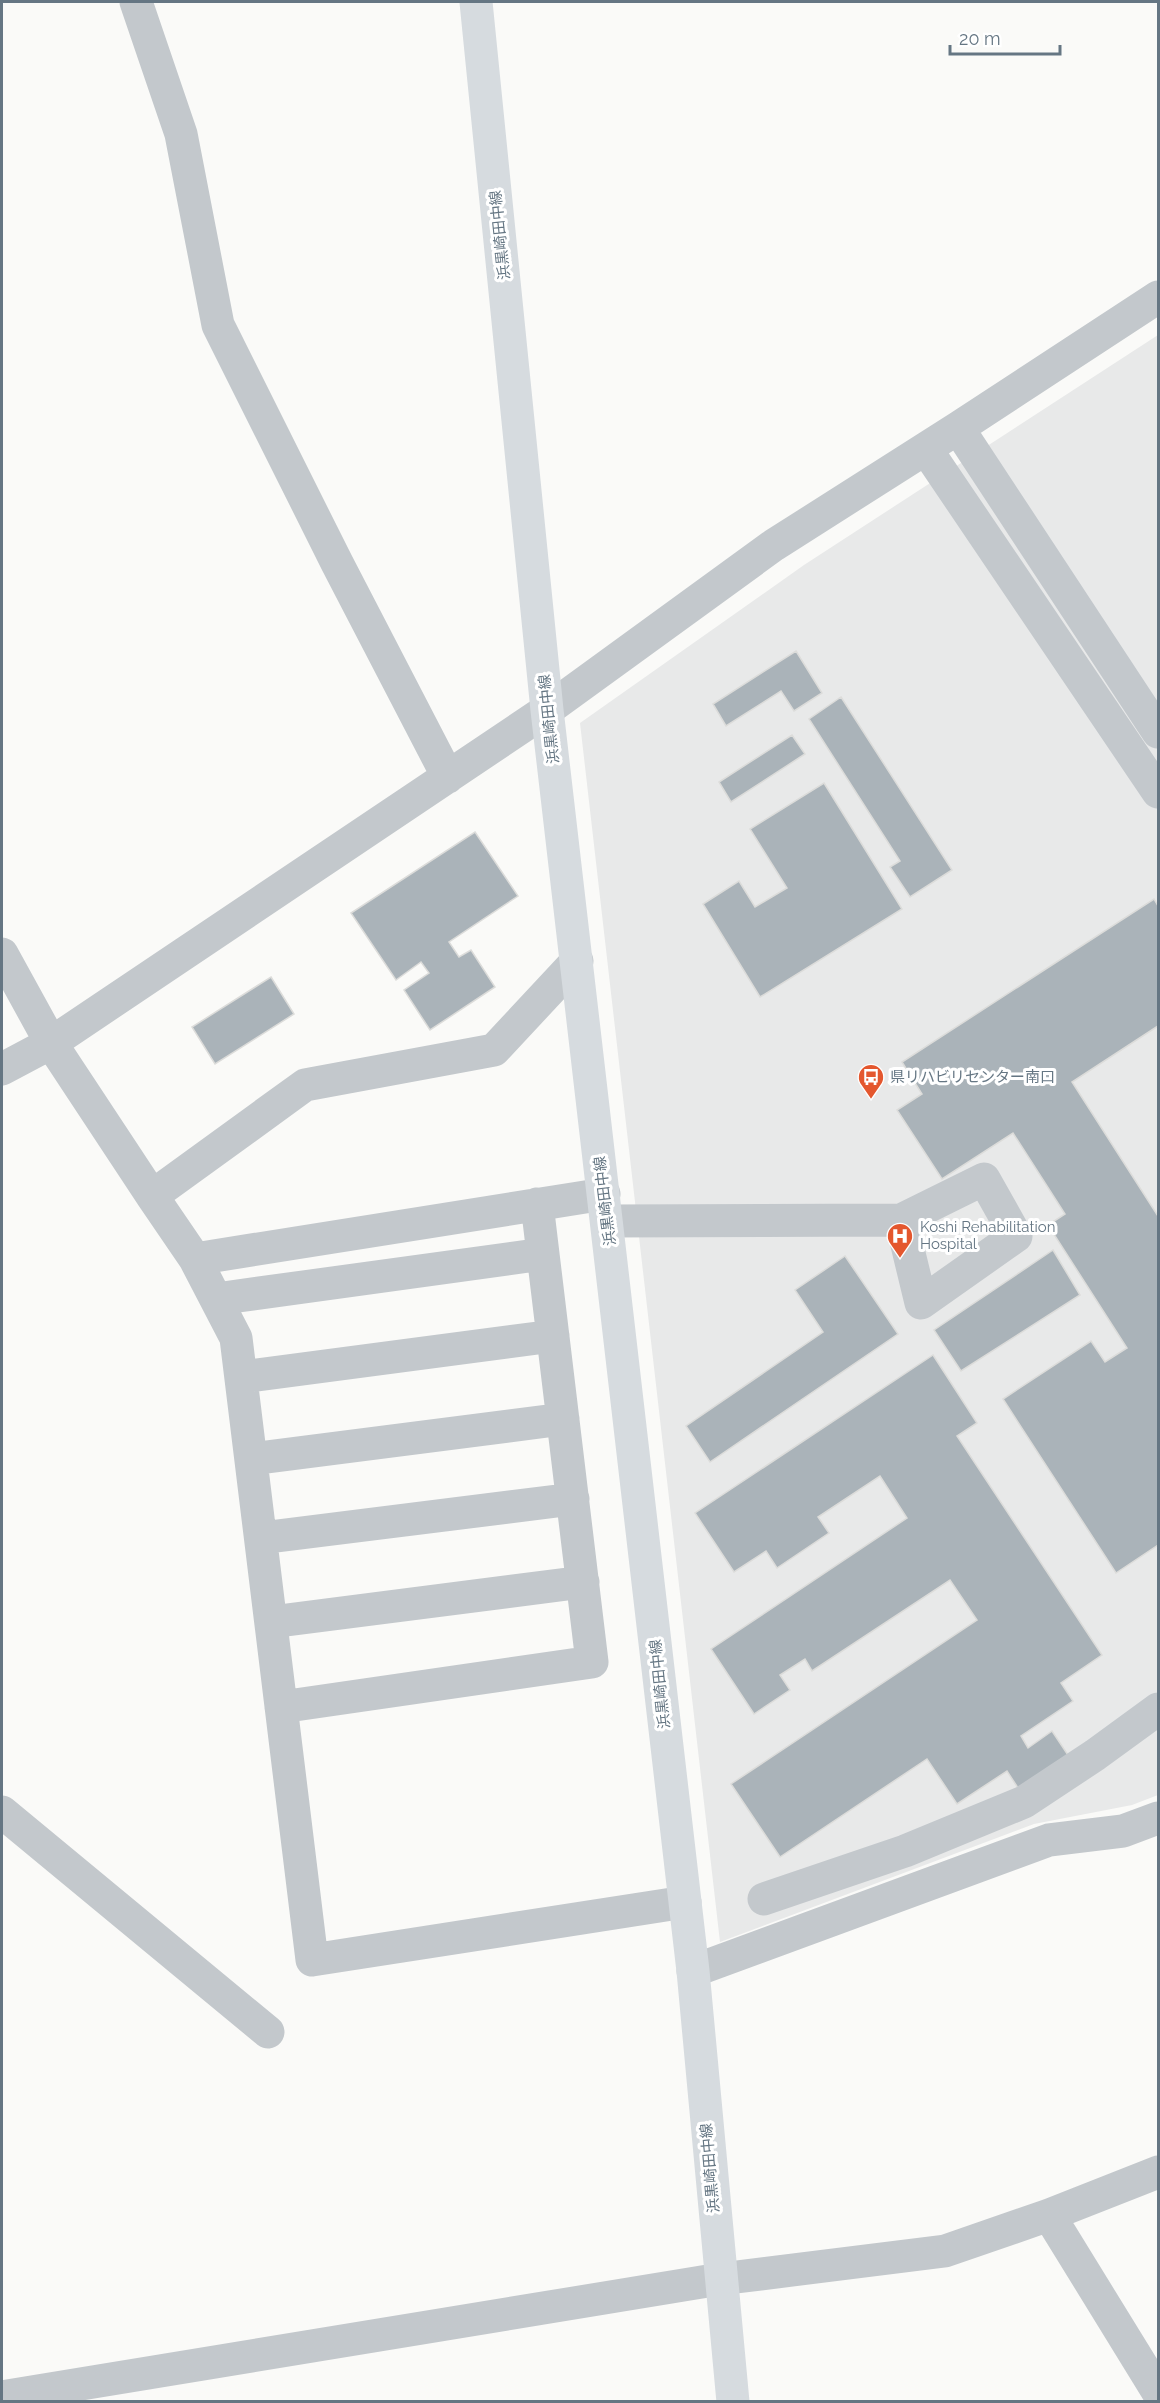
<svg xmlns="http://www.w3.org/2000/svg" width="1160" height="2403" font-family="Raleway,'Noto Sans JP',sans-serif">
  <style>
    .built { fill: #e8e9e9 }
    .building { fill: #aab3b9; stroke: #dcdcda; stroke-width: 1.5 }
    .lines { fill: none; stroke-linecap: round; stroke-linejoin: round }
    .minor { stroke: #c3c8cc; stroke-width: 33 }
    .major { stroke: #d6dbdf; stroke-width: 33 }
    .labels { text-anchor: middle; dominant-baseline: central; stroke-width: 6; stroke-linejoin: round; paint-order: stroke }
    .street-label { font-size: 15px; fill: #657683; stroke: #fff }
    .poi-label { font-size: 15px; fill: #657683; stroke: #fff; text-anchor: start }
  </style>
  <rect width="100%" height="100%" fill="#fafaf8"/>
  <path class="built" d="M1158 335V1795L1132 1805 1034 1824 720 1942 580 723 804 565Z"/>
  <path class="building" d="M796 651 822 693 794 711 781 691 726 726 713 704Z
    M841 697 952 870 910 897 890 867 900 861 809 719Z
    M792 735 805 754 731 802 719 782Z
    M824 783 902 909 760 997 703 904 739 881 755 907 787 888 750 829Z
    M475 832 518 896 449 942 459 957 471 950 495 987 430 1030 404 990 429 973 421 962 396 980 351 913Z
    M1154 899 1158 906V1026L1072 1082 1158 1216V1545L1116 1573 1003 1399 1091 1341 1105 1362 1127 1348 1048 1225 1065 1214 1013 1133 942 1179 897 1110 922 1094 902 1062Z
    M271 977 294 1014 215 1064 192 1027Z
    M1053 1250 1080 1295 961 1371 934 1330Z
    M845 1256 898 1334 710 1462 686 1426 823 1332 795 1290Z
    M933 1355 977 1423 957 1436 1102 1655 1061 1683 1073 1701 1021 1736 1028 1748 1052 1731 1068 1755 1018 1788 1007 1771 957 1804 927 1759 780 1857 731 1784 977 1620 950 1580 812 1671 805 1659 780 1675 790 1690 754 1714 711 1649 907 1518 880 1476 818 1517 829 1533 777 1568 766 1551 734 1572 695 1513Z"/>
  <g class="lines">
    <path class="minor" d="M136 2 181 134 218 325 337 563 448 777
      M958 428 1158 732
      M926 449 1158 792
      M2 954 51 1043 152 1196 305 1085 494 1050 577 961
      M2 1069 51 1043 547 710 774 545 958 428 1158 297
      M152 1196 195 1259 604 1194
      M607 1221 901 1220 984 1179 1016 1236 921 1303 901 1220
      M195 1259 236 1338 312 1960 685 1902
      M216 1299 543 1254
      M242 1377 553 1336
      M251 1459 563 1419
      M261 1538 573 1499
      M271 1622 583 1582
      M281 1707 592 1662 537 1204
      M2 1812 268 2032
      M764 1899 905 1851 1024 1802 1095 1755 1158 1709
      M693 1971 1049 1840 1123 1831 1158 1818
      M1049 2215 1158 2392
      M2 2397 720 2279 945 2251 1049 2215 1158 2172"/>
    <path class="major" d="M476 2 547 710 693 1971 733 2402"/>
  </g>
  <defs>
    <g id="bus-pin" transform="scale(1.35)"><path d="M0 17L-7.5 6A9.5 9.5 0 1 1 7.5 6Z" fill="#e4572e" stroke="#fff"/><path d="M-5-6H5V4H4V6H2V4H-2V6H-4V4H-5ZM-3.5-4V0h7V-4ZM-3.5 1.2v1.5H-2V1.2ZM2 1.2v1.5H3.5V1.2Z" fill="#fff"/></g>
    <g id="hospital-pin" transform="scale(1.35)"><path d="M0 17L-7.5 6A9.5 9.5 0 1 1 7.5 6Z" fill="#e4572e" stroke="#fff"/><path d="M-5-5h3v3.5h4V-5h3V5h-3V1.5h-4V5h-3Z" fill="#fff"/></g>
  </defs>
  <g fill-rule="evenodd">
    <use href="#bus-pin" x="871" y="1077"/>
    <use href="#hospital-pin" x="900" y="1236"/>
  </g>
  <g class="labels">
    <g class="street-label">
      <text transform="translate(500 235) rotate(-96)">浜黒崎田中線</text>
      <text transform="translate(549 719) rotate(-96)">浜黒崎田中線</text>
      <text transform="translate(605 1201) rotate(-97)">浜黒崎田中線</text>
      <text transform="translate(660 1684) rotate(-96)">浜黒崎田中線</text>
      <text transform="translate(710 2168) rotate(-95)">浜黒崎田中線</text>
    </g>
    <g class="poi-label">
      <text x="890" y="1077">県リハビリセンター南口</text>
      <text x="920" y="1227">Koshi Rehabilitation<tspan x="920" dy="17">Hospital</tspan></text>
    </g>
  </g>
  <rect width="1160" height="2403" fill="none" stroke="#657683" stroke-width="6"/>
  <path d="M950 45v9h110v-9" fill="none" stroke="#657683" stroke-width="3"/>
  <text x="959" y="45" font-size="18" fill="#657683" stroke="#ffffff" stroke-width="4.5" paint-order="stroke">20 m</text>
</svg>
